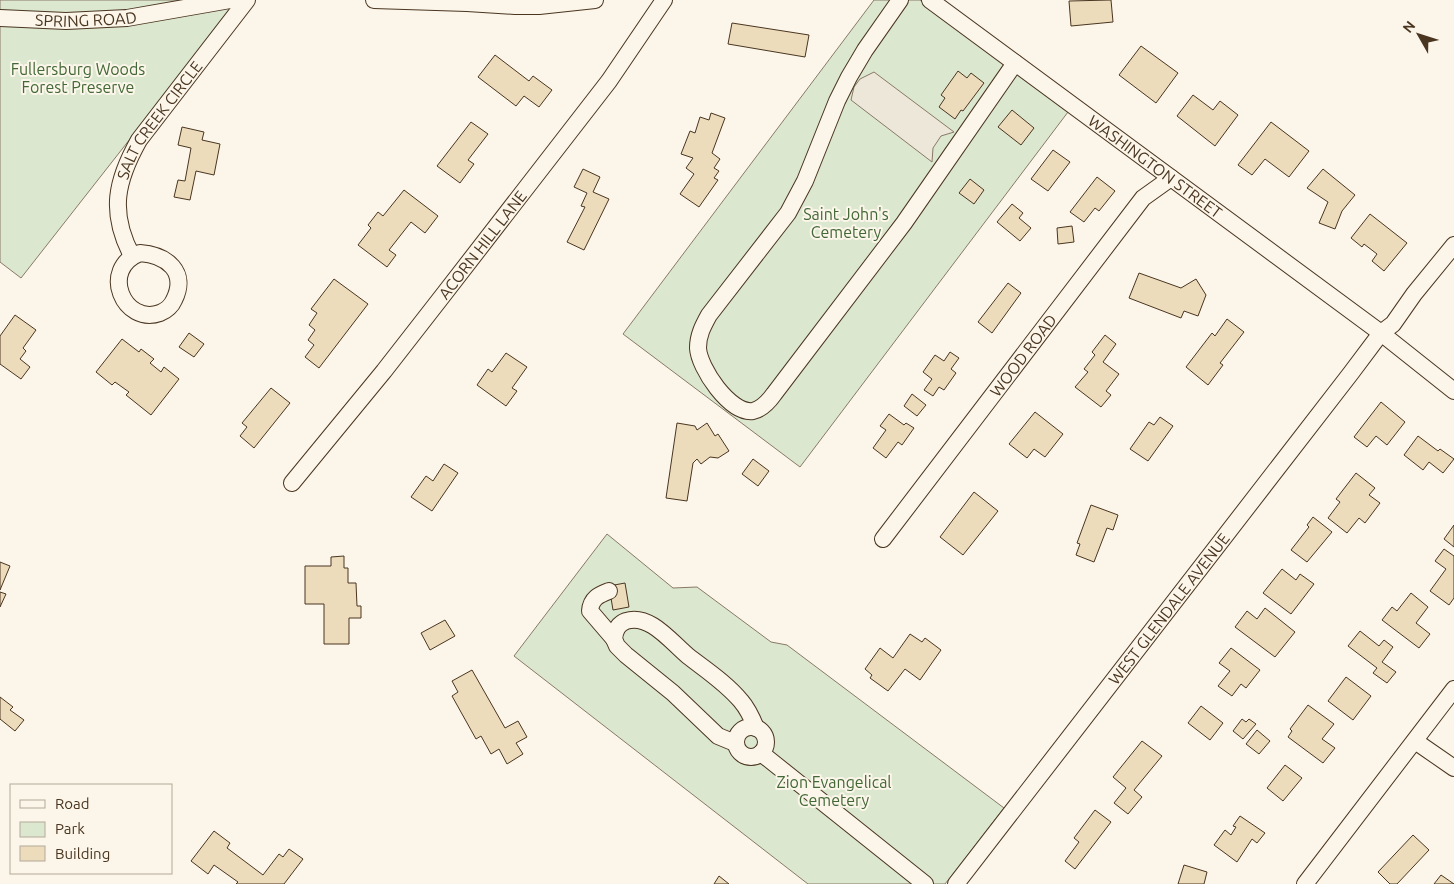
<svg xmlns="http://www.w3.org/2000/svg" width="1454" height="884" font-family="Ubuntu,sans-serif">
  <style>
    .green { fill: #dce7d0; stroke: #887966 }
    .parking { fill: #ede7d9; stroke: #887966 }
    .building { fill: #ecdcbc; stroke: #4a3520 }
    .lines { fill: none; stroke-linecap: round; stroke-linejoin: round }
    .minor-casing { stroke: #4a3520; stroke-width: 18 }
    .minor { stroke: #fbf6e9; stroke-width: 16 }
    .labels { text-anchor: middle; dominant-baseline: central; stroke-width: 4; stroke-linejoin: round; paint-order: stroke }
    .street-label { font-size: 16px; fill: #4a3520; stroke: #fbf6e9 }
    .park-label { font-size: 16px; fill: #436837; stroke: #fbf6e9 }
  </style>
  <rect width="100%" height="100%" fill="#fbf6e9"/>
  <path class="green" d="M0 0H239L21 278 0 262Z
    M874 0H920L1068 112 800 467 623 334Z
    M607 534 673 588 697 587 771 642 787 645 1004 808 945 884H808L514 656Z"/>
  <path class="parking" d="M874 72 954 132 941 136 933 148 932 162 851 100 854 87 860 79Z"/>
  <path class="building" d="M1111 0 1113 22 1071 26 1069 1Z
    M732 23 809 35 805 57 728 44Z
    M1141 46 1178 73 1156 103 1119 75Z
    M495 55 529 81 533 76 552 90 539 107 524 96 516 106 478 77Z
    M958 71 967 78 971 73 984 83 963 111 961 110 955 119 939 107 945 98 941 95Z
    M1193 95 1213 110 1220 101 1238 115 1215 146 1177 116Z
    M1012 110 1034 128 1021 145 998 127Z
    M711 113 725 118 712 153 720 159 714 168 719 171 714 178 718 180 699 207 680 194 694 174 686 168 693 158 681 154 690 131 695 133 700 117 709 120Z
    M471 122 488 134 468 160 474 164 460 183 437 166Z
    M1271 122 1309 151 1289 177 1265 159 1252 175 1238 165Z
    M182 127 204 132 202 140 220 144 214 175 196 171 190 200 174 197 178 180 185 181 191 148 178 145Z
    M1053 150 1070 162 1048 191 1031 179Z
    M583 169 600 177 593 192 609 199 584 250 567 242 585 207 581 206 587 193 574 187Z
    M1323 169 1355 195 1342 211 1335 229 1319 223 1328 202 1307 188Z
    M1097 177 1115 191 1099 211 1095 208 1084 222 1070 212Z
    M970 179 984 190 974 204 959 193Z
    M404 190 438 216 425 233 411 222 389 250 396 255 387 267 358 245 371 228 368 225 378 212 383 216Z
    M1012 204 1023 213 1019 218 1031 228 1020 241 997 222Z
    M1370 214 1407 243 1384 271 1372 261 1377 254 1364 244 1362 247 1351 238Z
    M1072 226 1074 242 1058 244 1057 228Z
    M1139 273 1181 288 1196 279 1206 295 1198 316 1184 311 1181 318 1129 298Z
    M334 279 368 304 319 368 305 357 314 345 308 340 315 330 309 325 317 313 311 309Z
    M1008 283 1021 293 992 333 978 322Z
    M15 315 36 330 23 348 26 351 20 359 30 367 21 379 0 364V336Z
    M1227 319 1244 332 1220 363 1223 365 1208 385 1186 367 1212 333 1215 336Z
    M189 333 204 344 194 357 179 347Z
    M1105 335 1116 344 1103 362 1119 374 1106 391 1111 395 1101 407 1075 387 1088 372 1084 369 1095 355 1092 352Z
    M122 339 139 352 141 349 154 359 150 363 161 372 164 367 179 379 151 415 126 395 129 392 115 382 112 385 96 372Z
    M950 352 959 358 951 369 956 373 944 390 939 387 933 396 924 390 932 379 923 372 935 355 944 361Z
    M506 353 527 367 512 388 517 391 506 406 477 385 488 369 492 372Z
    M271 388 290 403 254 448 240 436 247 427 242 423Z
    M912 394 926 405 917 416 904 406Z
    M1381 402 1405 422 1387 445 1376 436 1367 447 1354 437Z
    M1035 412 1063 434 1045 457 1034 449 1027 458 1009 444Z
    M889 414 904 425 906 423 914 428 902 445 898 442 886 458 873 448 886 430 880 426Z
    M1160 417 1173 426 1148 461 1130 449 1149 422 1154 425Z
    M677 423 695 426 697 430 707 423 715 436 718 434 729 451 718 458 710 457 701 464 697 459 693 463 687 501 666 498Z
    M1418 436 1438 451 1440 449 1454 459 1443 473 1429 462 1423 470 1404 455Z
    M753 459 769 471 758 486 742 474Z
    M444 464 458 473 432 511 411 497 426 476 433 481Z
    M1356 473 1375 488 1369 495 1380 503 1365 523 1359 518 1347 533 1328 518 1340 502 1336 499Z
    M974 492 998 511 963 555 940 537Z
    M1091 505 1118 515 1113 530 1107 528 1094 562 1076 555 1080 544 1077 543Z
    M1313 517 1332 532 1307 562 1291 550 1309 527 1307 525Z
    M1454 525V547L1444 539Z
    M1444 549 1454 556V598L1449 605 1430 591 1446 569 1435 561Z
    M344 556V568H348V583H356L357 606H361V618H349V644H324V604H305V566H331V557Z
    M0 562 10 566 0 590Z
    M1282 569 1296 580 1300 574 1314 584 1291 614 1263 593Z
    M625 583 629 607 613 610 609 586Z
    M0 592 6 594 0 607Z
    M1411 593 1428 607 1416 623 1430 634 1419 648 1382 620 1392 607 1397 611Z
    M1265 608 1295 632 1275 657 1235 627 1247 611 1257 619Z
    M445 620 455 636 430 650 421 633Z
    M1360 631 1379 646 1384 640 1393 647 1382 662 1396 672 1387 683 1373 673 1377 668 1348 646Z
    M910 634 922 642 925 638 941 650 920 680 905 669 888 691 870 678 872 675 865 669 880 648 893 658Z
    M1231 648 1260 670 1246 688 1241 684 1232 696 1218 686 1230 671 1219 663Z
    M472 670 505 728 518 721 527 737 516 743 523 754 507 764 499 749 491 754 481 736 476 739 452 696 458 692 452 681Z
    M1346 677 1371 696 1353 720 1328 701Z
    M0 697 13 707 10 710 24 720 15 731 0 719Z
    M1308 705 1334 724 1322 739 1335 748 1323 763 1288 737 1292 731 1290 729Z
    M1201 706 1223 723 1210 740 1188 723Z
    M1242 719 1246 722 1249 719 1256 724 1243 739 1233 731Z
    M1257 730 1270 741 1259 754 1246 744Z
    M1142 741 1162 756 1134 790 1142 797 1128 814 1114 803 1126 788 1113 777Z
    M1285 765 1302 778 1283 801 1267 788Z
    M1095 810 1111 822 1075 869 1065 861 1079 842 1074 838Z
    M1240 816 1265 833 1257 843 1252 839 1237 862 1214 845 1225 830 1231 835 1236 827 1233 826Z
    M214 831 230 843 227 848 263 875 279 854 283 857 289 849 303 859 284 884H236L238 882 214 865 208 874 191 861Z
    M1413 835 1429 850 1397 884H1390L1378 872Z
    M1184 865 1207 872 1204 884H1178Z
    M1441 875 1454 884H1434Z
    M719 876 729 884H714Z"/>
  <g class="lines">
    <g class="minor-casing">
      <g id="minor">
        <path d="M374 0 467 3 515 6H539L595 0"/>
        <path d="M900 0 865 50 849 77 837 101 805 181 788 213 709 315C703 326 698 335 698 348 699 368 730 414 753 411 762 409 769 401 774 394L904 223 1015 63"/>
        <path id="s1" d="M930 0 1381 333 1454 391"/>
        <path id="s2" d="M0 18 66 21 127 18 230 0"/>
        <path d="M140 253C167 255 188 272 174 300 171 307 167 310 160 313 124 326 99 269 140 253Z"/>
        <path id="s3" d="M132 256C109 212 116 181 139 140L247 0"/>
        <path id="s4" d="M292 483 384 371 444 294 609 81 664 0"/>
        <path id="s5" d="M883 539 1143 198 1171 178"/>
        <path d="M609 591C599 595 591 598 590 611L614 639"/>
        <circle cx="751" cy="742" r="15"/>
        <path d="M1415 741 1454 768"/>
        <path d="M735 743 718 736 673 693 626 655 617 646 614 639C615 630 618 624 626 621 650 613 672 643 688 656 706 670 726 683 741 701 748 709 752 718 756 728"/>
        <path d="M761 753 925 884"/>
        <path id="s6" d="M956 884 1351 373 1381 333 1393 324 1414 294 1454 245"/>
        <path d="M1305 884 1454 689"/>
      </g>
    </g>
    <use href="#minor" class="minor"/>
  </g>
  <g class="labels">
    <g class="street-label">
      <text stroke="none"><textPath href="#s2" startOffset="86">SPRING ROAD</textPath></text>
      <text stroke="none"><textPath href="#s3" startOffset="150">SALT CREEK CIRCLE</textPath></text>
      <text stroke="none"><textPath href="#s1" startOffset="280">WASHINGTON STREET</textPath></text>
      <text stroke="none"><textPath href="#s4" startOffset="305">ACORN HILL LANE</textPath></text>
      <text stroke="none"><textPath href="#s5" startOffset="231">WOOD ROAD</textPath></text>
      <text stroke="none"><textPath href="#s6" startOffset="348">WEST GLENDALE AVENUE</textPath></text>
    </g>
    <g class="park-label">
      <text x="78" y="69">Fullersburg Woods<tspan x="78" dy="18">Forest Preserve</tspan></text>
      <text x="846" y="214">Saint John's<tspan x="846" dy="18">Cemetery</tspan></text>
      <text x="834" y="782">Zion Evangelical<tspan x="834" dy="18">Cemetery</tspan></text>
    </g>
  </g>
  <rect x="10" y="784" width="162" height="90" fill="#fbf6e9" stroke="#b4a999"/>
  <rect x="20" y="800" width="25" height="8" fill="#fbf6e9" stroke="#b4a999"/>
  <text x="55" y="809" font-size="15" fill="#4a3520">Road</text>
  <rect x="20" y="822" width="25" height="15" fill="#dce7d0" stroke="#b4a999"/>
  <text x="55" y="834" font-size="15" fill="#4a3520">Park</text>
  <rect x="20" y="846" width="25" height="15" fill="#ecdcbc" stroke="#b4a999"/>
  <text x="55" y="859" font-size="15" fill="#4a3520">Building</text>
  <g transform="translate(1419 35) rotate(309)" stroke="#fbf6e9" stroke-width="4" paint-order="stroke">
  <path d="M0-4L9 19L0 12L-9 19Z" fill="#4a3520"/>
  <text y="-8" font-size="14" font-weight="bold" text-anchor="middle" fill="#4a3520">N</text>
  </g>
</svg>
